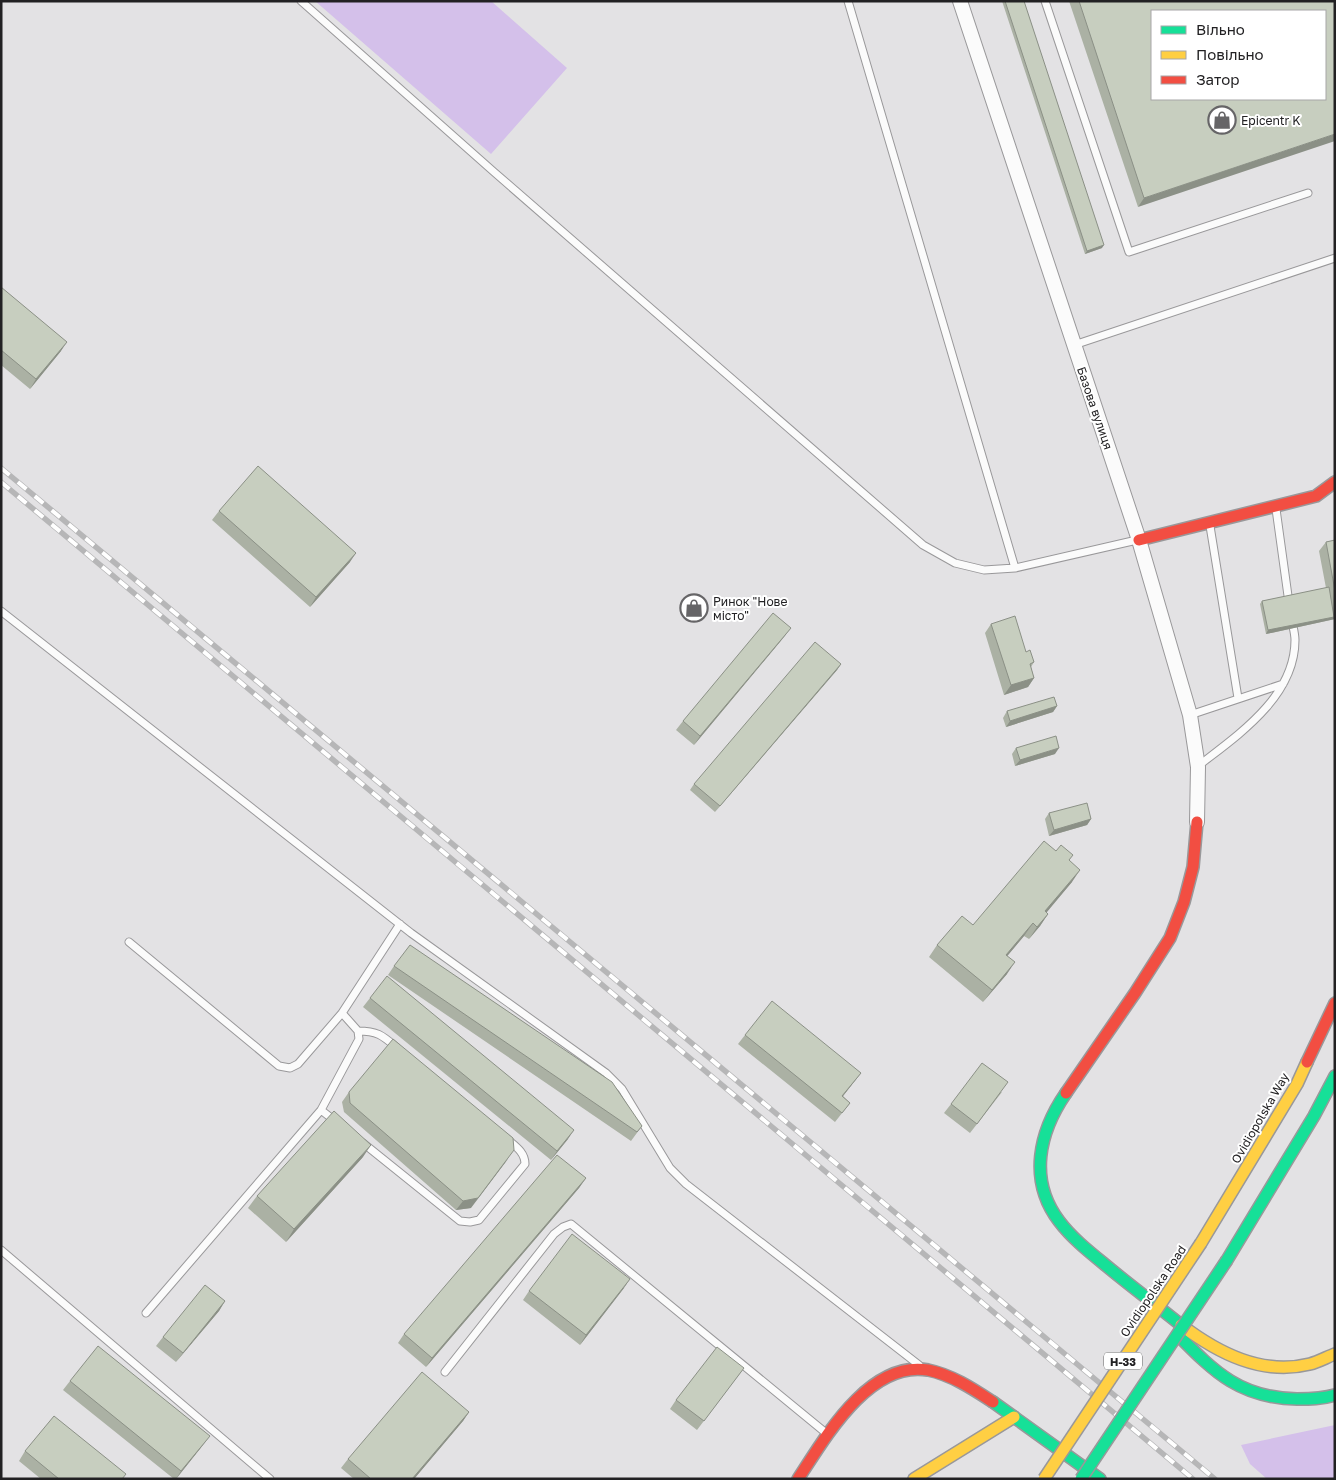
<svg xmlns="http://www.w3.org/2000/svg" width="1336" height="1480" font-family="'Golos Text',sans-serif">
  <style>
    .green { fill: #d4c0ea }
    .lines { fill: none; stroke-linecap: round; stroke-linejoin: round }
    .lane-casing { stroke: #99989a; stroke-width: 9 }
    .street-casing { stroke: #99989a; stroke-width: 16 }
    .fast-casing { stroke: #99989a; stroke-width: 14 }
    .slow-casing { stroke: #99989a; stroke-width: 14 }
    .jam-casing { stroke: #99989a; stroke-width: 14 }
    .lane { stroke: #fbfbfb; stroke-width: 7 }
    .street { stroke: #fbfbfb; stroke-width: 14 }
    .fast { stroke: #16e098; stroke-width: 11 }
    .slow { stroke: #ffcf43; stroke-width: 11 }
    .jam { stroke: #f24e42; stroke-width: 11 }
    .rail-casing { stroke: #b6b6b7; stroke-width: 5.5 }
    .rail { stroke: #fff; stroke-width: 4; stroke-dasharray: 11; stroke-linecap: butt }
    .fast-bridge-casing { stroke: #99989a; stroke-width: 14; stroke-linecap: butt }
    .slow-bridge-casing { stroke: #99989a; stroke-width: 14; stroke-linecap: butt }
    .fast-bridge { stroke: #16e098; stroke-width: 11 }
    .slow-bridge { stroke: #ffcf43; stroke-width: 11 }
    .wall { fill: #abb1a4 }
    .shaded-wall { fill: #8b9086 }
    .building { fill: #c7cebf; stroke: #8b9086; fill-rule: evenodd }
    .labels { text-anchor: middle; dominant-baseline: central; stroke-width: 4; stroke-linejoin: round; paint-order: stroke }
    .shield { fill: #fff; stroke: #646465; stroke-width: 1 }
    .shield-label { font-size: 11px; font-weight: bold; fill: #222123 }
    .poi-label { font-size: 12px; fill: #222123; stroke: #fff; text-anchor: start }
    .street-label { font-size: 12px; fill: #222123; stroke: #fff }
  </style>
  <rect width="100%" height="100%" fill="#e3e2e4"/>
  <path class="green" d="M315 1H491L567 68 491 154Z
    M1335 1425V1479H1267L1250 1464 1241 1445Z"/>
  <g class="lines">
    <g class="lane-casing">
      <path id="lane" d="M301 1 494 172 923 545 955 563 984 570 1015 568 1137 540
        M848 1 1015 568
        M1045 1 1129 252 1308 193
        M1074 345 1335 258
        M1276 509 1289 603
        M1210 526 1238 698
        M1 611 411 933 606 1073 622 1089 670 1168 686 1184 919 1365
        M1190 715 1283 684
        M1198 766C1238 735 1295 697 1295 640 1295 634 1293 627 1292 621
        M129 942 279 1066 290 1068 298 1064 342 1013 400 924
        M358 1031C377 1031 382 1035 396 1047
        M321 1110 335 1121
        M363 1143 460 1221 470 1222 479 1220 525 1164C525 1152 515 1146 507 1139
        M1 1250 270 1479
        M146 1313 321 1110 359 1039 358 1031 342 1013
        M445 1372 554 1234 563 1227 571 1224 826 1433"/>
    </g>
    <g class="street-casing">
      <path id="street" d="M960 1 1139 540 1190 715 1198 767 1197 822"/>
    </g>
    <g class="fast-casing">
      <path id="fast" d="M1066 1093C1039 1132 1028 1180 1059 1221 1071 1237 1087 1250 1103 1263 1128 1284 1155 1304 1181 1325
        M1227 1260 1314 1116 1335 1076
        M1178 1335C1215 1373 1241 1398 1297 1399 1310 1399 1322 1399 1335 1395
        M993 1402 1100 1479"/>
    </g>
    <g class="slow-casing">
      <path id="slow" d="M1201 1243 1297 1084 1307 1062
        M1181 1325C1218 1353 1262 1376 1310 1364 1318 1362 1327 1357 1335 1354
        M914 1479 1014 1417"/>
    </g>
    <g class="jam-casing">
      <path id="jam" d="M1139 540 1316 496 1335 482
        M1307 1062 1335 1003
        M1066 1093 1135 993 1170 938 1184 902 1193 867 1197 822
        M798 1479C825 1438 869 1360 928 1370 952 1375 973 1389 993 1402"/>
    </g>
    <use href="#lane" class="lane"/>
    <use href="#street" class="street"/>
    <use href="#fast" class="fast"/>
    <use href="#slow" class="slow"/>
    <use href="#jam" class="jam"/>
    <g class="rail-casing">
      <path id="rail" d="M1 468 1215 1479
        M1 482 1193 1479"/>
    </g>
    <use href="#rail" class="rail"/>
    <g class="fast-bridge-casing">
      <path id="fast-bridge" d="M1081 1479 1227 1260"/>
    </g>
    <g class="slow-bridge-casing">
      <path id="slow-bridge" d="M1044 1479 1201 1243"/>
    </g>
    <use href="#fast-bridge" class="fast-bridge"/>
    <use href="#slow-bridge" class="slow-bridge"/>
  </g>
  <path class="wall" d="M1002 1H1024L1102 248 1085 254Z
    M1069 1H1335L1138 207Z
    M1 287 61 351 30 389 1 365Z
    M219 511 350 562 310 607 212 520Z
    M1335 540V619L1266 634 1260 604 1262 601 1326 588 1319 551 1326 542Z
    M991 624 1026 652 1034 662 1031 667 1034 678 1028 687 1004 695 985 633Z
    M784 637 694 745 676 730 683 721Z
    M841 664 837 670 715 812 690 790 694 784Z
    M1057 706 1053 712 1006 727 1003 718 1007 711Z
    M1016 748 1055 754 1015 766 1012 754Z
    M1049 813 1091 819 1087 825 1049 836 1045 819Z
    M1056 851 1069 860 1072 882 1046 912 1048 914 1040 926 1029 939 1024 936 1007 956V974L983 1002 929 957 937 945 973 925Z
    M394 966 642 1126 631 1141 388 975Z
    M370 998 568 1139 551 1160 363 1007Z
    M745 1035 861 1073 843 1096 850 1103 835 1122 738 1044Z
    M349 1092 471 1208 456 1210 344 1112 342 1102Z
    M1002 1092 970 1133 944 1113 951 1104Z
    M363 1157 286 1242 248 1208 257 1196Z
    M586 1178 579 1188 426 1367 398 1343 404 1334Z
    M624 1288 580 1345 523 1300 529 1291Z
    M225 1301 219 1311 176 1362 156 1346 163 1337Z
    M744 1368 697 1430 670 1409 676 1400Z
    M70 1381 203 1445 176 1479H174L63 1390Z
    M469 1412 463 1421 414 1479H354L341 1468 348 1459Z
    M25 1451 122 1479H41L19 1461Z"/>
  <path class="shaded-wall" d="M1335 134V141L1138 207 1144 198Z
    M1104 245 1102 248 1085 254 1087 251Z
    M67 342 61 351 30 389 36 379Z
    M356 553 350 562 310 607 316 597Z
    M1335 616V619L1266 634 1268 630 1334 617Z
    M791 628 784 637 694 745 700 736Z
    M841 664 837 670 715 812 720 806Z
    M1034 678 1028 687 1004 695 1011 685Z
    M1057 706 1053 712 1006 727 1010 721Z
    M1059 748 1055 754 1015 766 1020 760Z
    M1091 819 1087 825 1049 836 1054 830Z
    M1080 870 1072 882 1037 924 1045 911Z
    M1048 914 1040 926 1029 939 1037 927Z
    M1033 923 1024 936 998 967 1006 955Z
    M1015 962 1007 974 983 1002 992 990Z
    M861 1073 854 1082 836 1105 842 1096Z
    M574 1130 568 1139 551 1160 557 1151Z
    M371 1145 363 1157 286 1242 294 1229Z
    M508 1159 471 1208 456 1210 463 1201Z
    M586 1178 579 1188 426 1367 432 1358Z
    M630 1279 624 1288 580 1345 586 1335Z
    M225 1301 219 1311 176 1362 183 1353Z
    M469 1412 463 1421 414 1479H412Z
    M210 1436 203 1445 176 1479 181 1471Z"/>
  <path class="building" d="M1005 1H1024L1104 245 1087 251Z
    M1079 1H1335V134L1144 198ZM1152 11H1325V99H1152Z
    M1 287 67 342 36 379 1 350Z
    M258 466 356 553 316 597 219 511Z
    M1335 540V591L1326 542Z
    M1329 587 1334 617 1268 630 1262 601Z
    M773 613 791 628 700 736 683 721Z
    M1015 616 1026 652 1030 650 1034 662 1030 664 1034 678 1011 685 991 624Z
    M815 642 841 664 720 806 694 784Z
    M1054 697 1057 706 1010 721 1007 711Z
    M1056 736 1059 748 1020 760 1016 748Z
    M1087 803 1091 819 1054 830 1049 813Z
    M1044 841 1056 851 1061 845 1073 855 1069 860 1080 870 1045 911 1048 914 1037 927 1033 923 1006 955 1015 962 992 990 937 945 962 916 973 925Z
    M410 945 612 1082 642 1126 637 1132 394 966Z
    M387 976 574 1130 557 1151 370 998Z
    M772 1001 861 1073 842 1096 850 1103 842 1113 745 1035Z
    M393 1039 513 1138 514 1150 478 1198 463 1201 350 1103 349 1092Z
    M982 1063 1008 1082 977 1124 951 1104Z
    M334 1111 371 1145 294 1229 257 1196Z
    M557 1155 586 1178 432 1358 404 1334Z
    M572 1234 630 1279 586 1335 529 1291Z
    M205 1285 225 1301 183 1353 163 1337Z
    M98 1346 210 1436 181 1471 70 1381Z
    M717 1347 744 1368 704 1421 676 1400Z
    M422 1372 469 1412 412 1479H371L348 1459Z
    M54 1416 126 1474 122 1479H59L25 1451Z"/>
  <defs>
    <g id="shop-ring" transform="scale(1.4375)"><circle r="9.5" fill="#fff" stroke="#666567" stroke-width="1.5"/><path d="M-5-2.5h2.3a2.7 3.5 0 0 1 5.4 0H5L5.5 6h-11ZM-1.5-2.5h3a1.5 2.3 0 0 0-3 0Z" fill="#666567"/></g>
  </defs>
  <g fill-rule="evenodd">
    <use href="#shop-ring" x="1222" y="120"/>
    <use href="#shop-ring" x="694" y="608"/>
  </g>
  <g class="labels">
    <rect class="shield" x="1104" y="1352.5" width="38" height="17" rx="4"/>
    <g class="shield-label">
      <text x="1123" y="1361">Н-33</text>
    </g>
    <g class="poi-label">
      <text x="1241" y="120">Epicentr K</text>
      <text x="713" y="601">Ринок "Нове<tspan x="713" dy="14">місто"</tspan></text>
    </g>
    <g class="street-label">
      <text transform="translate(1095 408) rotate(71)">Базова вулиця</text>
      <text transform="translate(1260 1118) rotate(-60)">Ovidiopolska Way</text>
      <text transform="translate(1153 1291) rotate(-56)">Ovidiopolska Road</text>
    </g>
  </g>
  <rect width="1336" height="1480" fill="none" stroke="#222123" stroke-width="5"/>
  <rect x="1151" y="10" width="175" height="90" fill="#ffffff" stroke="#a7a6a7"/>
  <rect x="1161" y="26" width="25" height="8" fill="#16e098" stroke="#a7a6a7"/>
  <text x="1196" y="35" font-size="15" fill="#222123">Вільно</text>
  <rect x="1161" y="51" width="25" height="8" fill="#ffcf43" stroke="#a7a6a7"/>
  <text x="1196" y="60" font-size="15" fill="#222123">Повільно</text>
  <rect x="1161" y="76" width="25" height="8" fill="#f24e42" stroke="#a7a6a7"/>
  <text x="1196" y="85" font-size="15" fill="#222123">Затор</text>
</svg>
